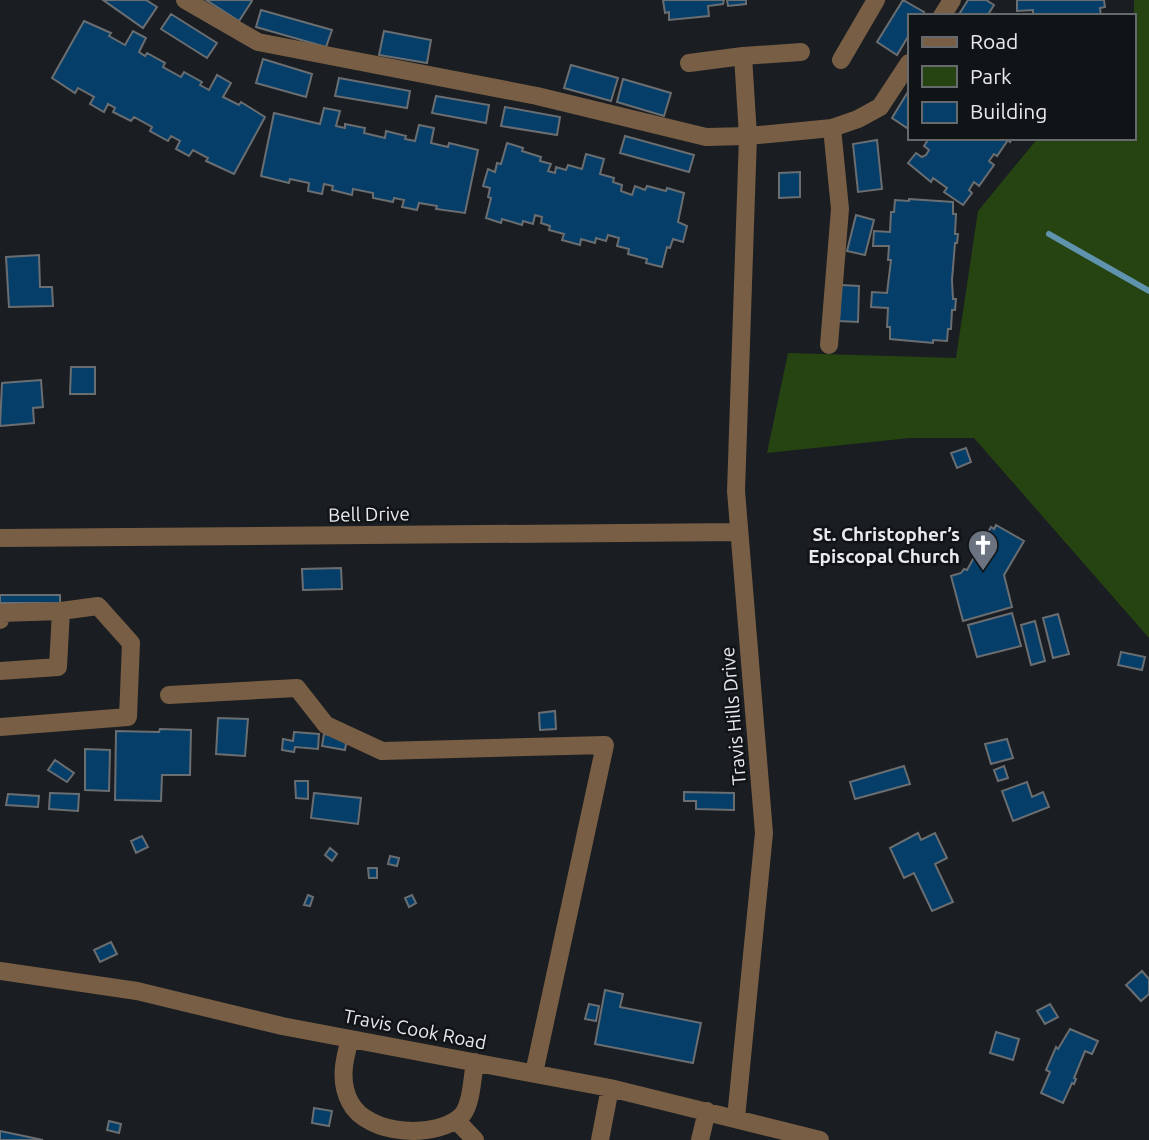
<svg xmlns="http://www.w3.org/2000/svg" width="1149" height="1140" font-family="Ubuntu,sans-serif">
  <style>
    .green { fill: #264412 }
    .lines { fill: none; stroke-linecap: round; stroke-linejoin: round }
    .stream { stroke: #6093ae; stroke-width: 6 }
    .building { fill: #053e69; stroke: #6a6e71; stroke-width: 2 }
    .minor { stroke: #775e44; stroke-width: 18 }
    .labels { text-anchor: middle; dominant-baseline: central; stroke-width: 5; stroke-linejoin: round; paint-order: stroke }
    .street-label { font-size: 19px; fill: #e8eaed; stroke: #111417 }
    .poi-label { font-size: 19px; font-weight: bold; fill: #e8eaed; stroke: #111417; text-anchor: end }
  </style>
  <rect width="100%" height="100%" fill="#1a1d21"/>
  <path class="green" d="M1134 0H1149V638L974 438H910L767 453 788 353 956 358 978 211 1038 138H1133Z"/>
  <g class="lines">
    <path class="stream" d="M1049 234 1149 291"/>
  </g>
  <path class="building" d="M103 0H146L157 7 143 28Z
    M206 0H251L252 1 239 21Z
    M663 0H724L723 4 708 6 709 16 669 20V12L665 13Z
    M727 0H746V4L728 6Z
    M903 0 924 12 921 16H909V35L897 55 877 42Z
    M968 0H986L994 5 987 16H958Z
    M1017 0H1104L1105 7 1100 8 1101 16H1033V10L1017 11Z
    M261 10 332 30 326 47 256 27Z
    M171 14 217 43 207 58 161 29Z
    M84 21 111 33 109 36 125 45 133 31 146 38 139 52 145 56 147 53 165 63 163 67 181 77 184 72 202 82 200 85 209 90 217 75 231 83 223 97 239 105 241 102 265 117 234 174 206 161 208 158 193 150 189 156 176 149 180 141 171 136 168 141 150 131 152 127 134 117 131 121 113 112 115 108 108 104 104 112 90 104 94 97 78 88 75 93 52 78Z
    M384 31 431 40 427 63 379 55Z
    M263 59 312 74 306 97 256 83Z
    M571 65 618 78 611 101 564 88Z
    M339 78 410 91 407 108 335 96Z
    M623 79 671 93 664 116 617 102Z
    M909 90V124L907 128 892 118Z
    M436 96 489 105 486 123 432 113Z
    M505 107 560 117 557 135 501 126Z
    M324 108 340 111 336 126 345 128V124L365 128 364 133 385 138 386 131 406 136 405 139 415 141 419 125 434 128 431 143 448 147 449 143 478 150 465 213 436 209 437 206 419 203 417 210 402 207 404 200 394 198 393 202 373 198V193L353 189 352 195 332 190 333 186 324 184 322 194 308 191 309 183 290 179 289 183 261 176 274 113 320 124Z
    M625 136 694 155 689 172 620 153Z
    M929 138H1012L1010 142 1008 140 997 156 994 154 989 161 994 165 979 186 974 182 969 190 972 193 963 205 944 192 947 188 933 178 931 182 908 163 916 153 922 157 926 155 929 150 924 146Z
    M877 140 882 189 858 192 853 144Z
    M507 143 523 148 522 151 541 157 540 161 551 164 548 171 555 173 556 167 566 170 568 165 582 169 586 154 604 159 600 174 614 178 613 182 622 185 621 191 632 195 635 186 645 190 647 186 666 191 667 188 684 193 678 222 687 226 683 242 673 239 670 248 667 247 662 267 646 263 647 259 628 254 629 249 617 246 619 238 608 235 606 241 596 238 595 243 581 239 580 245 562 240 564 234 549 230 550 226 541 223 542 217 535 215 533 224 523 221 522 225 502 219 501 223 486 218 491 198 488 197 490 188 483 186 488 169 495 172 497 163 501 164Z
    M800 172V197L779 198V173Z
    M909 199 953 202V214H956L955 234H958L957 243H955L952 280 953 299H956L955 310H952L951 329H948L947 341 933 340V343L890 339V327H887L888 308 871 307 872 292 887 293 891 260H888L889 246H873L874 231 890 232 891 212H894L895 200 909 201Z
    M856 215 874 220 865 255 847 251Z
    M39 255 40 287H52L53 306 9 307 6 257Z
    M841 285 859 286 858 322 839 321Z
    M71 367H95V394H70Z
    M41 380 43 407 33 408 34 423 0 426 2 383Z
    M966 448 971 462 957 468 951 453Z
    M996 525 1024 541 1004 575 1012 607 963 621 951 576 961 573 964 569 967 570 991 527 994 529Z
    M341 568 342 589 303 590 302 569Z
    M0 595H60V603H0Z
    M1012 613 1021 646 977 657 968 625Z
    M1058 614 1069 654 1053 658 1043 618Z
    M1035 621 1045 661 1031 665 1021 625Z
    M1121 652 1145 657 1142 670 1118 665Z
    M555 711 556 729 540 730 539 713Z
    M218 718 248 719 245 756 216 754Z
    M160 729 191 730 190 775H162L161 801 115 800 116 731 159 732Z
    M294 732 319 734 318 749 295 747 294 752 282 750 283 739 293 741Z
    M324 734 347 738 345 750 322 746Z
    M1007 739 1013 758 991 764 985 744Z
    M85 749 110 750 109 791 85 790Z
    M55 760 74 773 67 782 48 770Z
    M904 766 910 784 855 799 850 782Z
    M1004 766 1008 778 998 781 994 770Z
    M295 781H308V799L296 798Z
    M1027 782 1032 797 1043 792 1049 807 1013 821 1002 791Z
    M684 792 734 793V810L696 809V801H684Z
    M50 793 79 794 78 811 49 809Z
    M314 793 361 798 358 824 311 818Z
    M8 794 39 796 38 807 6 805Z
    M918 833 921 840 935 833 947 858 935 864 953 902 932 911 914 873 904 878 890 848Z
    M142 836 148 847 136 853 131 841Z
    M330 848 337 854 332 861 325 855Z
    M390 856 399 858 397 866 388 864Z
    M368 868H377V878H369Z
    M308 895 313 897 310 906 304 905Z
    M412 895 416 903 409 907 405 898Z
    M111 942 117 954 100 962 94 950Z
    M1142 971 1149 979V994L1141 1001 1126 985Z
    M605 990 623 994 620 1007 701 1023 693 1063 595 1044Z
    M589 1004 599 1006 596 1021 585 1019Z
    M1050 1004 1058 1017 1045 1024 1037 1011Z
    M1070 1029 1098 1041 1092 1054 1085 1051 1074 1078 1076 1079 1074 1084 1072 1083 1063 1103 1041 1093 1050 1072 1046 1070 1056 1047 1058 1049Z
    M996 1032 1019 1039 1013 1060 990 1053Z
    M314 1108 332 1111 329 1126 312 1123Z
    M109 1121 121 1124 119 1133 107 1130Z
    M0 1131 43 1140H0Z"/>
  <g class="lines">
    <path class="minor" d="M185 0 258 42 537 96 706 137 748 136 743 56 801 52
      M942 16 952 0
      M841 60 876 0
      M689 63 743 56
      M829 345 840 209 832 128 858 119 880 107 909 63
      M0 538 739 532
      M0 620 1 613 61 611 98 606 131 643 128 717 0 727
      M0 671 58 667 61 611
      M169 695 297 688 326 725 382 751 605 745 534 1073
      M0 971 137 991 282 1026 610 1088 820 1140
      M350 1039C344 1060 339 1081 350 1102 367 1136 439 1140 463 1114 472 1101 472 1078 475 1062
      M736 1118 764 833 736 491 748 136 832 128
      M457 1121 475 1140
      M600 1140 610 1088
      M700 1140 707 1111"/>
  </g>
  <defs>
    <g id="church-pin" transform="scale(1.575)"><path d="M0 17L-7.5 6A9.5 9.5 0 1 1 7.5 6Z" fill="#6b7280" stroke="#111417"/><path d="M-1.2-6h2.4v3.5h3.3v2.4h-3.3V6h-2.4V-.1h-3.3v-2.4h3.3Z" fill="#fff"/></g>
  </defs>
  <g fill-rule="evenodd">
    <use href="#church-pin" x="983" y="545"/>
  </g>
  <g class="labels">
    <g class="street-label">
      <text transform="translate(369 514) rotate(-1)">Bell Drive</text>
      <text transform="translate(733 716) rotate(-95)">Travis Hills Drive</text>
      <text transform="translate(415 1029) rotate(11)">Travis Cook Road</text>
    </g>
    <g class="poi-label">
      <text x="960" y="534">St. Christopher’s<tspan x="960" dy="22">Episcopal Church</tspan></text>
    </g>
  </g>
  <rect x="908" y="14" width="228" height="126" fill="#111417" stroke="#676a6d" stroke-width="2"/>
  <rect x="922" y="37" width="35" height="10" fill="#775e44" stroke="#676a6d" stroke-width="2"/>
  <text x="970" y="49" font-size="21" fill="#e8eaed">Road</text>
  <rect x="922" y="66" width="35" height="21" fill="#264412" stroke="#676a6d" stroke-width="2"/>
  <text x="970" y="84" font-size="21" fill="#e8eaed">Park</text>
  <rect x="922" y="102" width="35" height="21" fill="#053e69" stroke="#676a6d" stroke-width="2"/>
  <text x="970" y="119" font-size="21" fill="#e8eaed">Building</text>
</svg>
